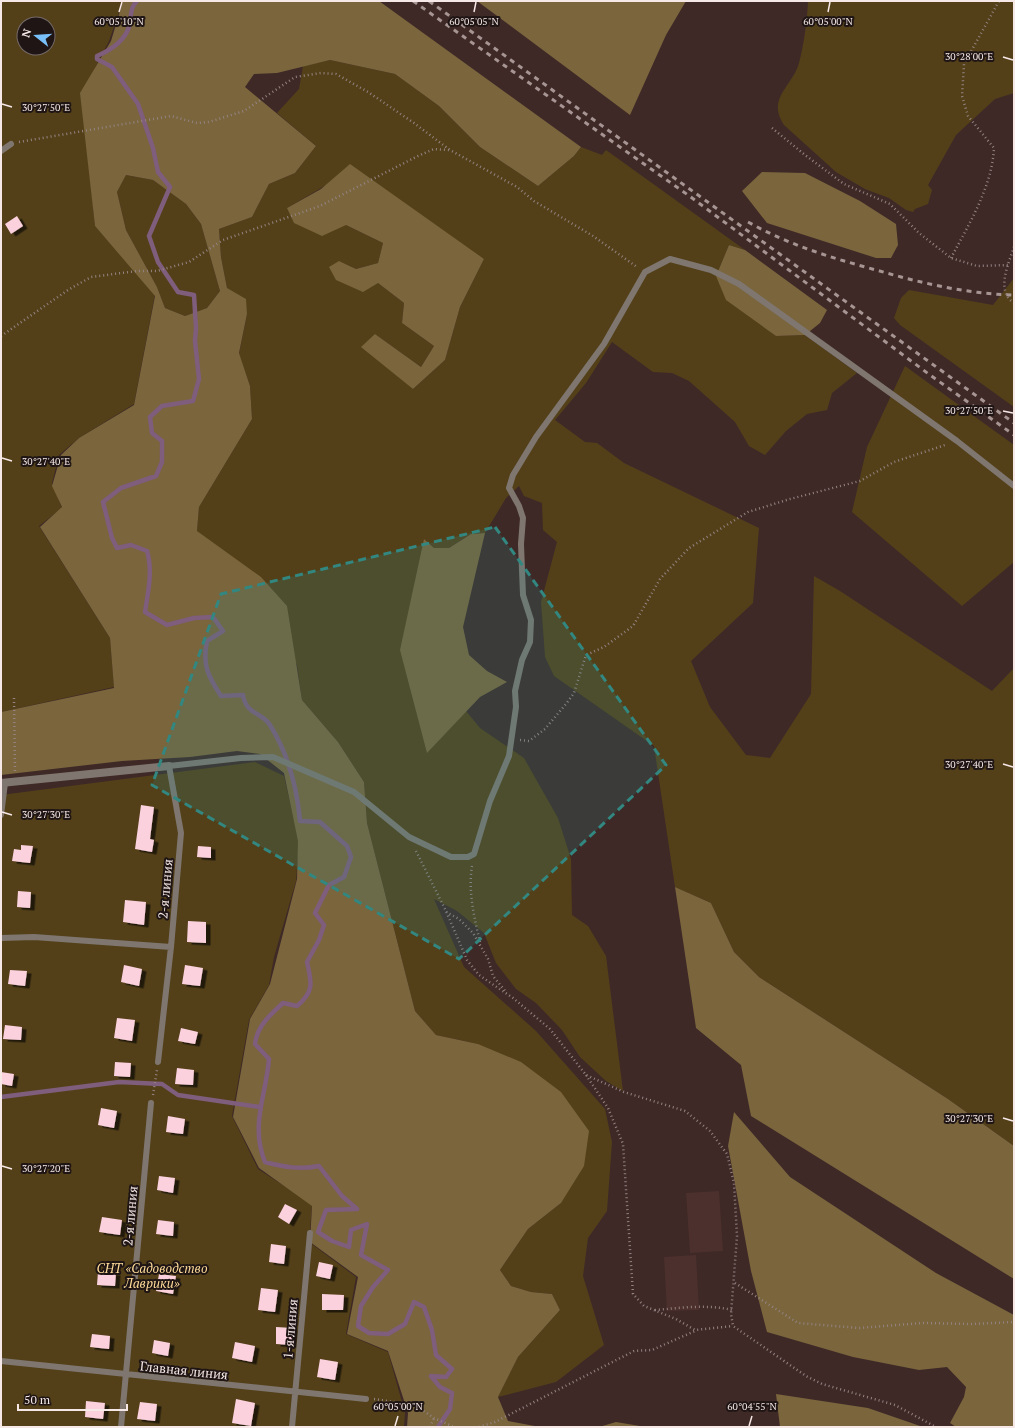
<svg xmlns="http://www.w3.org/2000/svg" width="1015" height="1428" font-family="'PT Serif',serif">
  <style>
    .built { fill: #4c302d }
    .green { fill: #534019; fill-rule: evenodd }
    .forest { fill: #7a653d; fill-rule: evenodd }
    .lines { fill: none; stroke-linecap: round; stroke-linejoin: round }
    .stream { stroke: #7f5d7c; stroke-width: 4.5 }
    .building { fill: #fbd1de; filter: url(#shadow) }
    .path { stroke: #948381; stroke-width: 2.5; stroke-dasharray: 1 3; stroke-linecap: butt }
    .service { stroke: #7f7670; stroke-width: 6 }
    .minor { stroke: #7f7670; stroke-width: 8 }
    .rail { stroke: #a69593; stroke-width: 3; stroke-dasharray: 5 5; stroke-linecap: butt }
    .marked { fill: #328780; fill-opacity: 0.2; stroke: #328780; stroke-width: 3; stroke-dasharray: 8 5; stroke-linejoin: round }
    .ticks { fill: none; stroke: #f6e8e6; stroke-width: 1.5 }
    .labels { text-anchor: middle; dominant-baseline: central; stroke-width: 4; stroke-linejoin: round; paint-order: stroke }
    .street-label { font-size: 13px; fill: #f6e8e6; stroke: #1e1514 }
    .park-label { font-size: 13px; font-style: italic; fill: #fedb99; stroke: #1e1514 }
    .ticks-label { font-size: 10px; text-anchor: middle; fill: #f6e8e6; stroke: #1e1514; stroke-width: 4; stroke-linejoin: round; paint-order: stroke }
  </style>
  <defs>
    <filter id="shadow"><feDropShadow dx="4.5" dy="2.5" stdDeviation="0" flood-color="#0009"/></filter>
  </defs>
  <rect width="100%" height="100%" fill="#3e2927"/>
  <path class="built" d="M719 1191 723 1251 690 1253 686 1193Z
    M696 1255 699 1310 667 1311 664 1257Z"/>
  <path class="green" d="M1 1H123L109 41 82 93 95 226 155 294 134 404 79 438 59 455 52 483 62 508 39 526 110 638 114 687 1 712ZM24 24H48V48H24Z
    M808 1H1014V93L995 99 956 135 928 185 932 190 928 204 915 209 913 212 906 210 889 198 865 189 836 172 784 125C766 98 793 86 799 63 804 44 807 21 808 1Z
    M330 60 395 74 439 106 480 147 538 186 574 156 581 147 602 155 606 150 745 250 729 245 716 276 776 336 805 335 857 373 832 393 827 410 807 414 786 431 765 455 749 446 735 422 689 381 672 373 653 372 612 342 586 383 555 420 585 442 597 443 624 463 759 528 753 603 691 661 710 707 746 755 770 758 811 694 814 576 840 591 992 691 1014 668V1146L948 1099 759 977 734 952 711 903 675 887 654 746 554 676 545 657 541 602 557 542 543 530 542 503 524 496 519 486 506 498 485 533 471 534 449 548H434L424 539 427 752 466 711 480 728 524 758 558 818 571 859 572 915 588 926 606 956 623 1091 606 1081 580 1057 562 1030 536 1003 516 989 496 963 484 933 457 911 434 899 464 967 536 1031 605 1109 612 1142 607 1211 588 1238 583 1276 604 1345 556 1382 498 1397 518 1357 560 1310 552 1294 531 1292 511 1286 500 1270 528 1229 561 1203 478 1044 436 1035 415 1011 367 823 364 782 338 742 302 700 297 665 197 531 199 507 252 419 250 386 239 354 247 314 227 288 221 257 219 229 252 217 269 184 295 173 316 146 277 113 299 89 303 66ZM328 184 484 259 460 307 445 360 413 389 375 334 421 367 434 346 402 323 404 303 378 283 339 261 356 269 378 263 383 243 346 225 287 208Z
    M126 175 153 180 186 204 201 224 220 291 207 308 185 316 165 308 157 287 126 230 117 192Z
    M1014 278V407L900 325 894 318 901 298 909 290 993 305Z
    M905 366 1014 445V562L962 606 852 512 867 447Z
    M255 762 284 776 299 842 296 881 274 957 269 985 249 1020 232 1116 258 1169 312 1204 309 1242 356 1277 346 1334 388 1352 405 1413 404 1427H1V795Z"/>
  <path class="forest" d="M123 1H379L581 147 574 156 538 186 480 147 439 106 395 74 330 60 277 73 254 74 245 87 316 146 295 173 269 184 252 217 219 229 221 257 227 288 246 299 247 314 239 353 250 386 252 419 199 507 197 531 261 577 287 606 302 700 338 742 364 782 367 823 415 1011 436 1035 478 1044 521 1062 561 1092 589 1131 584 1166 561 1203 528 1229 500 1270 511 1286 531 1292 552 1294 560 1310 518 1357 498 1397 508 1421 540 1427H407L408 1413 388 1351 347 1334 358 1277 310 1242 312 1206 259 1168 233 1117 250 1019 270 984 297 879 298 841 284 773 260 754 237 751 190 757 122 761 1 775V712L114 688 110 638 40 527 62 507 52 486 61 455 79 438 134 405 155 296 95 226 80 93 111 41ZM126 175 153 180 186 204 201 224 220 291 207 308 185 316 165 308 157 287 126 230 117 192Z
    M477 1H686L666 35 630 115Z
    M350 164 484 259 460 307 445 360 413 389 361 347 375 334 421 367 434 346 402 323 404 303 378 283 363 292 336 280 329 267 339 261 356 269 378 263 383 243 346 225 322 236 294 223 287 208 321 189Z
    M762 172 805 173 860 201 896 224 898 245 891 258H876L767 223 742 191Z
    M729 245 745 250 827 310 820 323 805 335 776 336 726 300 716 276Z
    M485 533 463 627 469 655 487 671 507 682 480 697 427 753 400 650 424 539 434 548H449L471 534Z
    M675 887 711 903 734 952 759 977 948 1099 1014 1146V1279L751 1116 741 1065 696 1028Z
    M734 1112 790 1177 936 1273 1014 1315V1427H956L950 1423 964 1397 966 1387 947 1367 919 1370 853 1357 767 1332 751 1271 728 1146Z
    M776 1394 868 1408 923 1427H780Z
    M616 1422 646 1427H599Z"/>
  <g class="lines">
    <path class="stream" d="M137 1C129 9 132 17 129 27 124 42 111 50 97 56V59L112 67 138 104 153 148 158 172 170 187 149 236 158 262 178 292 194 295 196 328 195 341 199 379 193 401 162 406 150 417 152 433 162 441V462L156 476 121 488 103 502 112 538 117 548 131 545 147 551C153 571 148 592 145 612L167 625 194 618 213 617 223 631 207 641C202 665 208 676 221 696L243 695C246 715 262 712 270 725 288 754 297 787 300 821L320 822 347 846 351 857 344 877 329 885 315 913 324 925 319 940 307 962C312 983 314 992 297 1006L283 1003C270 1015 257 1026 255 1044L269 1059C266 1096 250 1125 265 1162 284 1167 300 1170 319 1166L342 1196 357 1209 326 1210 318 1232 332 1241 349 1247 351 1230 367 1224 361 1255 388 1270 373 1287 361 1306 358 1326 369 1333 388 1334 405 1324 414 1302 424 1307 432 1330 436 1355 452 1369 446 1377 431 1376 440 1387 452 1393 450 1409 438 1427
      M1 1097 119 1082 162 1084 178 1095 260 1107"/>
  </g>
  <path class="building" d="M17 216 23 226 11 234 5 224Z
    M141 805 154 807 150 839 154 840 152 852 135 849Z
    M21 845 33 846 30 863 12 861 14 849 21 850Z
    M198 846 211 847V858L197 857Z
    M18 891 31 892 30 908 17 907Z
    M125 900 146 902 144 925 123 922Z
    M188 921 206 922V943L187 942Z
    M124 965 142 969 139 986 121 982Z
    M185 965 203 968 200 986 182 984Z
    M10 970 27 971 25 986 8 984Z
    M117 1018 135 1020 132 1041 114 1038Z
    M5 1025 22 1027 21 1040 3 1039Z
    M181 1028 198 1032 195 1044 178 1041Z
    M115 1062 131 1063 130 1077 114 1076Z
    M177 1068 194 1070 193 1085 175 1084Z
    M1 1072 14 1074 12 1086 1 1084Z
    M101 1108 117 1111 114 1128 98 1125Z
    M168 1116 185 1119 183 1134 166 1132Z
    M159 1176 175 1178 173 1193 157 1190Z
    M285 1204 297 1210 289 1224 278 1217Z
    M102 1217 122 1220 120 1235 99 1232Z
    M158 1220 174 1222 173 1236 156 1234Z
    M271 1244 286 1246 284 1264 269 1262Z
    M319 1262 333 1265 330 1279 316 1276Z
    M98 1272 116 1273 115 1286 97 1285Z
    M159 1274 176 1276 173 1294 156 1291Z
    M261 1288 278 1290 275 1312 258 1310Z
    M322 1294 344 1295 343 1310H322Z
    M276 1327 293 1328 292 1345 276 1344Z
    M92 1334 110 1336 109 1349 90 1347Z
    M154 1340 170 1343 168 1356 152 1353Z
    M235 1342 255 1346 252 1362 232 1358Z
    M320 1359 338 1362 335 1380 317 1377Z
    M236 1399 255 1403 251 1426 232 1423Z
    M86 1401 105 1403 103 1419 85 1417Z
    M140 1402 157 1404 155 1421 137 1419Z"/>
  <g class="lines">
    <path class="path" d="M772 128 805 155 844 184 890 204 919 233 951 258 977 266 1008 265
      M19 142 171 116 197 123 209 122 244 111 295 77 321 73 336 74 368 92 414 123 450 150 517 187 534 201 593 236 637 267
      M1014 247C1009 263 995 291 1014 303
      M951 258C969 224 992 187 994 148L968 116 962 96 964 64 999 1
      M1 336 68 290 91 277 137 271H157L189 262 223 240 320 206 418 156 434 149 449 150
      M14 698 15 771
      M520 740 529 741 545 729 566 704 574 693 586 655 604 647 633 626 660 579 689 548 748 512 790 499 860 481 894 462 945 445
      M416 851 446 911 467 960 479 975 513 998 550 1029 586 1075 624 1092 685 1111 710 1131 727 1154 734 1183 737 1236 731 1314 733 1326 806 1376 822 1384 895 1405 936 1427
      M472 866C468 891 474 917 480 942
      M446 912 459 919 473 933 488 959 493 976 506 992
      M586 1075 608 1108 623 1144 633 1294 644 1306 676 1319 695 1330 733 1326
      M153 1095 157 1070
      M735 1283 798 1323 859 1328 923 1323 972 1324 1014 1322
      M655 1310C680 1308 707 1304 732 1310
      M374 1399 415 1405 434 1418 454 1427
      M430 1427 434 1418
      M479 1427 495 1422 634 1351 652 1350 695 1331"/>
    <path class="service" d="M1 151 11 144
      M1 815 5 783
      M1 938 34 937 171 947
      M158 1062 171 947 181 833 169 766 241 758 273 757 354 792 409 837 451 857H468L474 854 490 801 509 756 516 707 515 691 522 660 530 642 531 620 523 595 522 570 521 544 523 518 519 506 509 488 513 475 536 437 604 344 645 272 670 259 711 270 739 284 957 441 1014 486
      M1 1361 366 1399
      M121 1427 151 1103
      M292 1427 310 1233"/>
    <path class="minor" d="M1 783 169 766"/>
    <path class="rail" d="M413 1 688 195 930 375 1014 435
      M429 1 1014 423
      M748 222C789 245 832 258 876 270 921 283 967 294 1014 295"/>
  </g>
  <path class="marked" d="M495 527 666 765 459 959 152 785 221 594Z"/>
  <path class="ticks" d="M119 12 122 2M474 12 476 2M828 12 830 2M1003 57 1013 60M2 104 12 107M1003 411 1013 413M2 458 12 461M1003 764 1013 767M2 812 12 815M1003 1118 1013 1121M2 1166 12 1169M395 1426 398 1416M749 1426 752 1416"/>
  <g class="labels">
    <g class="street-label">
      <text transform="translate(165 889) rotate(-85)">2-я линия</text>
      <text transform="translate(130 1216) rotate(-85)">2-я линия</text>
      <text transform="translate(290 1329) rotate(-85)">1-я линия</text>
      <text transform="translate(184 1370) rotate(6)">Главная линия</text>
    </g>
    <g class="park-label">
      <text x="152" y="1268">СНТ «Садоводство<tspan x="152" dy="15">Лаврики»</tspan></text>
    </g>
  </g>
  <g class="ticks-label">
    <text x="119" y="25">60°05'10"N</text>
    <text x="474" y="25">60°05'05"N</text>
    <text x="828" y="25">60°05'00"N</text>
    <text x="969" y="60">30°28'00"E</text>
    <text x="46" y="111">30°27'50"E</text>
    <text x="969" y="414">30°27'50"E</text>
    <text x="46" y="465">30°27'40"E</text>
    <text x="969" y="768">30°27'40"E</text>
    <text x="46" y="818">30°27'30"E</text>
    <text x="969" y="1122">30°27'30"E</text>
    <text x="46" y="1172">30°27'20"E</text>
    <text x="398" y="1410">60°05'00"N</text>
    <text x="752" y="1410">60°04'55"N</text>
  </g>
  <rect width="1015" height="1428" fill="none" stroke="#f6e8e6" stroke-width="4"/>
  <g transform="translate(36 36) rotate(287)"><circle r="19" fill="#1e1514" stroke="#746968"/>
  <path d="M0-3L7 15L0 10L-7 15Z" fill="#79bff8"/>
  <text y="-6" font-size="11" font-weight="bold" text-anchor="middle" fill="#f6e8e6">N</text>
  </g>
  <path d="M18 1404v6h109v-6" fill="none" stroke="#f6e8e6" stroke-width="2"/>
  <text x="24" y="1404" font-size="12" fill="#f6e8e6" stroke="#1e1514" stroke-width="3" paint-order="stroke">50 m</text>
</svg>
